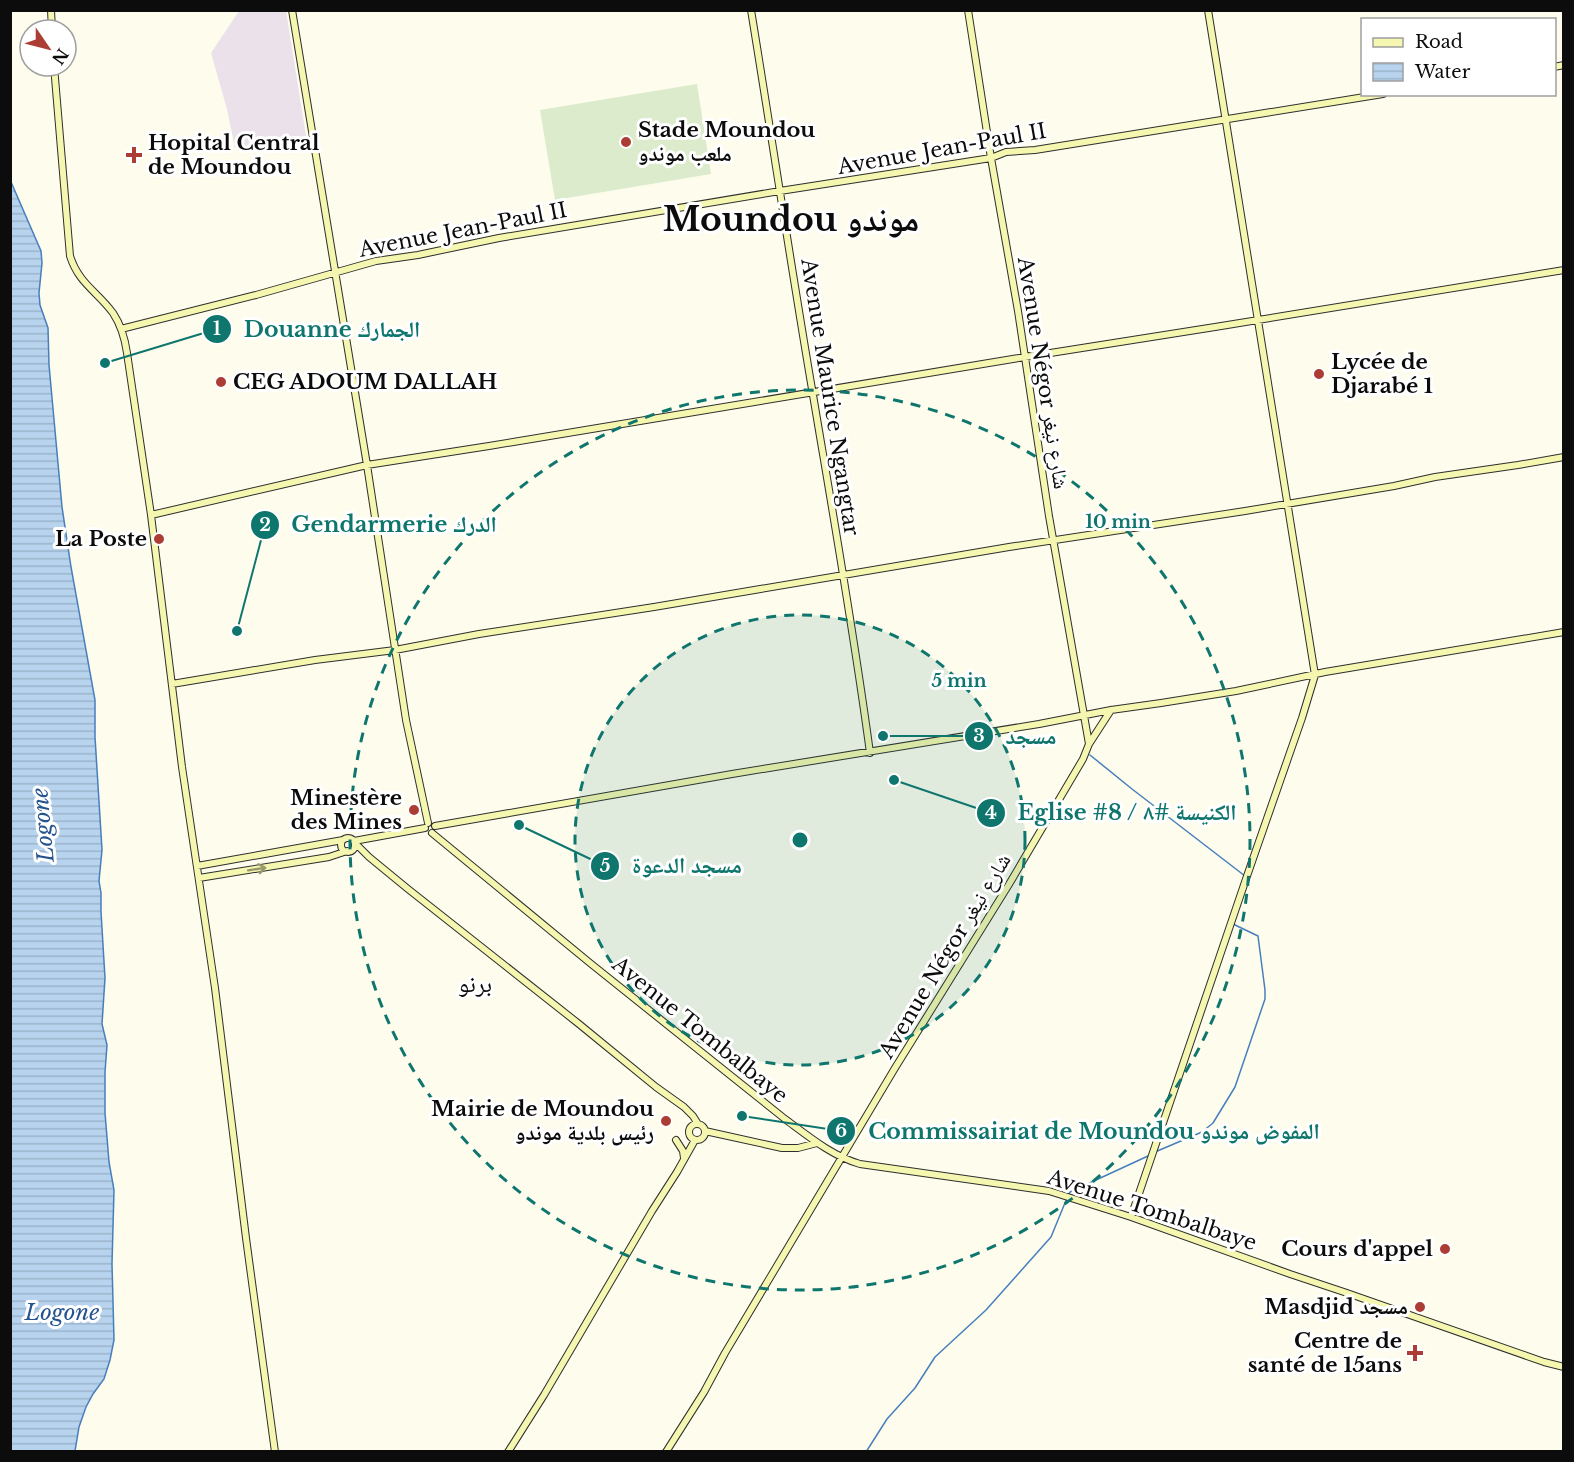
<svg xmlns="http://www.w3.org/2000/svg" width="1574" height="1462" font-family="'Libre Baskerville','Noto Naskh Arabic',serif">
  <style>
    .industrial { fill: #eae1ea }
    .pitch { fill: #dcebcb }
    .water { fill: url(#water-rules); stroke: #477fbd; stroke-width: 1.5 }
    .lines { fill: none; stroke-linecap: round; stroke-linejoin: round }
    .stream { stroke: #477fbd; stroke-width: 1.5 }
    .secondary-casing { stroke: #2e2e2e; stroke-width: 8 }
    .secondary { stroke: #f5f6af; stroke-width: 6 }
    .oneway { stroke: #98986e }
    .ring { fill: none; stroke: #0f766e; stroke-width: 3; stroke-dasharray: 10 8 }
    .poi-dot { fill: #ab3d34; stroke: #fff; stroke-width: 2 }
    .labels { text-anchor: middle; dominant-baseline: central; stroke-width: 6; stroke-linejoin: round; paint-order: stroke }
    .poi-label { font-size: 21px; font-weight: bold; fill: #0c0c0c; stroke: #fff; text-anchor: end }
    .street-label { font-size: 21px; fill: #0c0c0c; stroke: #fff }
    .water-label { font-size: 22px; font-style: italic; fill: #24538f; stroke: #fff }
    .quarter-label { font-size: 24px; fill: #0c0c0c; stroke: #fff }
    .town-label { font-size: 33px; font-weight: bold; fill: #0c0c0c; stroke: #fff }
    .centre { fill: #0f766e; stroke: #fff; stroke-width: 3 }
    .ring-label { font-size: 18px; text-anchor: middle; font-weight: bold; fill: #0f766e; stroke: #fff; stroke-width: 6; stroke-linejoin: round; paint-order: stroke }
    .leader { fill: none; stroke: #0f766e; stroke-width: 2 }
    .callout-dot { fill: #0f766e; stroke: #fff; stroke-width: 2 }
    .mark-label { font-size: 18px; text-anchor: middle; font-weight: bold; fill: #fff }
    .callout-label { font-size: 22px; text-anchor: middle; font-weight: bold; fill: #0f766e; stroke: #fff; stroke-width: 6; stroke-linejoin: round; paint-order: stroke }
  </style>
  <defs>
    <pattern id="water-rules" width="6" height="5" patternUnits="userSpaceOnUse" patternTransform="scale(1.5)"><rect width="6" height="5" fill="#b7d3ee"/><path d="M0 2.5h6" fill="none" stroke="#9cb4cb"/></pattern>
  </defs>
  <rect width="100%" height="100%" fill="#fdfced"/>
  <path class="industrial" d="M239 11H286L306 136 235 148 227 109 211 53Z"/>
  <path class="pitch" d="M697 84 711 174 555 200 540 110Z"/>
  <path class="water" d="M11 182 41 251 42 263 39 293 40 305 48 328 49 365 62 507 71 567 95 700V737L102 850 99 881 101 893V912L105 978 102 1024 107 1045 105 1072V1113L109 1162 114 1190 112 1264 114 1340 110 1360 104 1379 93 1394 86 1407 79 1427 75 1451H11Z"/>
  <g class="lines">
    <path class="stream" d="M1090 755 1132 789 1245 876
      M1155 1152 1202 1132 1213 1123 1235 1087 1265 999V990L1258 936 1233 924
      M1069 1194 1070 1192 1148 1156
      M866 1452 887 1419 915 1388 935 1357 986 1310 1051 1237 1067 1198"/>
    <g class="secondary-casing">
      <path id="secondary" d="M51 10 52 30
        M292 10 367 465 406 720 428 823
        M751 10C772 138 791 267 813 395 833 514 854 633 870 753
        M54 66 70 256C79 284 97 291 113 313 121 325 125 339 127 353L151 515 182 767 215 988 246 1238 275 1452
        M1554 67 1564 65
        M121 329 256 295 376 261 418 255 499 238 780 191 991 158 1006 152 1035 150 1383 94
        M151 515 367 465 489 446 1025 357 1215 327 1564 270
        M172 684 315 660 395 650 479 634 654 607 1009 547 1245 511 1394 486 1435 477 1518 465 1564 457
        M1089 744 1111 710
        M435 826 732 774 1039 724 1111 710 1161 703 1236 691 1325 672 1564 632
        M432 833 590 963 785 1119C808 1136 832 1156 860 1164L1049 1191 1131 1217 1290 1274 1347 1293 1544 1362 1564 1367
        M341 845a7 7 0 1 1 14 0a7 7 0 1 1-14 0Z
        M354 841 425 828
        M355 843 369 857 408 889 579 1024 656 1087 684 1107 693 1116 698 1124
        M197 866 343 840
        M199 878 329 857 347 851
        M689 1132a8 8 0 1 1 16 0a8 8 0 1 1-16 0Z
        M705 1131 782 1148H798L817 1143
        M676 1140 683 1151 684 1158
        M1131 1217 1247 876 1302 718 1315 675 1208 10
        M508 1452 544 1395 652 1211 677 1172 695 1140
        M666 1452 704 1392 725 1353 895 1068 1008 886 1083 759 1089 744 1049 516 1018 311 991 158 968 10"/>
    </g>
    <use href="#secondary" class="secondary"/>
  </g>
  <defs><path id="oneway-shaft" d="M-6 0H5M1.5-3L5.5 0L1.5 3" fill="none" stroke-width="1.6" stroke-linecap="round" stroke-linejoin="round" transform="scale(1.5)"/></defs>
  <use class="oneway" href="#oneway-shaft" transform="translate(257 869) rotate(-9)"/>
  <circle cx="800" cy="840" r="225" fill="#0f766e" fill-opacity=".12"/>
  <g class="ring">
    <circle cx="800" cy="840" r="225"/>
    <circle cx="800" cy="840" r="450"/>
  </g>
  <g class="poi-dot">
    <circle cx="626" cy="142" r="6"/>
    <path d="M131 146h6v6h6v6h-6v6h-6v-6h-6v-6h6z"/>
    <circle cx="1319" cy="374" r="6"/>
    <circle cx="221" cy="382" r="6"/>
    <circle cx="159" cy="539" r="6"/>
    <circle cx="414" cy="810" r="6"/>
    <circle cx="666" cy="1121" r="6"/>
    <circle cx="1445" cy="1249" r="6"/>
    <circle cx="1420" cy="1307" r="6"/>
    <path d="M1412 1344h6v6h6v6h-6v6h-6v-6h-6v-6h6z"/>
  </g>
  <g class="labels">
    <g class="poi-label">
      <text x="638" y="130" text-anchor="start">Stade Moundou<tspan x="638" dy="24">ملعب موندو</tspan></text>
      <text x="148" y="143" text-anchor="start">Hopital Central<tspan x="148" dy="24">de Moundou</tspan></text>
      <text x="1331" y="362" text-anchor="start">Lycée de<tspan x="1331" dy="24">Djarabé 1</tspan></text>
      <text x="233" y="382" text-anchor="start">CEG ADOUM DALLAH</text>
      <text x="147" y="539">La Poste</text>
      <text x="402" y="798">Minestère<tspan x="402" dy="24">des Mines</tspan></text>
      <text x="654" y="1109">Mairie de Moundou<tspan x="654" dy="24">رئيس بلدية موندو</tspan></text>
      <text x="1433" y="1249">Cours d'appel</text>
      <text x="1408" y="1307">Masdjid مسجد</text>
      <text x="1402" y="1341">Centre de<tspan x="1402" dy="24">santé de 15ans</tspan></text>
    </g>
    <g class="street-label">
      <text transform="translate(942 149) rotate(-10)">Avenue Jean-Paul II</text>
      <text transform="translate(463 230) rotate(-11)">Avenue Jean-Paul II</text>
      <text transform="translate(1043 373) rotate(81)">Avenue Négor شارع نيغر</text>
      <text transform="translate(830 397) rotate(81)">Avenue Maurice Ngangtar</text>
      <text transform="translate(945 956) rotate(-59)">Avenue Négor شارع نيغر</text>
      <text transform="translate(700 1030) rotate(39)">Avenue Tombalbaye</text>
      <text transform="translate(1152 1210) rotate(18)">Avenue Tombalbaye</text>
    </g>
    <g class="water-label">
      <text transform="translate(43 825) rotate(-95)">Logone</text>
      <text x="62" y="1312">Logone</text>
    </g>
    <g class="quarter-label">
      <text x="475" y="983">برنو</text>
    </g>
    <g class="town-label">
      <text x="791" y="219">Moundou موندو</text>
    </g>
  </g>
  <circle cx="800" cy="840" r="9" class="centre"/>
  <g class="ring-label">
    <text x="1118" y="528">10 min</text>
    <text x="959" y="687">5 min</text>
  </g>
  <path class="leader" d="M105 363L217 329M237 631L265 525M883 736L979 736M894 780L991 813M519 825L605 866M742 1116L841 1131"/>
  <g class="callout-dot">
    <circle cx="105" cy="363" r="6"/>
    <circle cx="237" cy="631" r="6"/>
    <circle cx="883" cy="736" r="6"/>
    <circle cx="894" cy="780" r="6"/>
    <circle cx="519" cy="825" r="6"/>
    <circle cx="742" cy="1116" r="6"/>
    <circle cx="217" cy="329" r="15"/>
    <circle cx="265" cy="525" r="15"/>
    <circle cx="979" cy="736" r="15"/>
    <circle cx="991" cy="813" r="15"/>
    <circle cx="605" cy="866" r="15"/>
    <circle cx="841" cy="1131" r="15"/>
  </g>
  <g class="mark-label">
    <text x="217" y="335">1</text>
    <text x="265" y="531">2</text>
    <text x="979" y="742">3</text>
    <text x="991" y="819">4</text>
    <text x="605" y="872">5</text>
    <text x="841" y="1137">6</text>
  </g>
  <g class="callout-label">
    <text x="332" y="337">Douanne الجمارك</text>
    <text x="394" y="532">Gendarmerie الدرك</text>
    <text x="1031" y="744">مسجد</text>
    <text x="1127" y="820">Eglise #8 / الكنيسة #٨</text>
    <text x="687" y="873">مسجد الدعوة</text>
    <text x="1094" y="1139">Commissairiat de Moundou المفوض موندو</text>
  </g>
  <rect width="1574" height="1462" fill="none" stroke="#0c0c0c" stroke-width="24"/>
  <rect x="1361" y="18" width="195" height="78" fill="#ffffff" stroke="#9e9e9e" stroke-width="1.5"/>
  <rect x="1373" y="38" width="30" height="9" fill="#f5f6af" stroke="#9e9e9e" stroke-width="1.5"/>
  <text x="1415" y="48" font-size="18" fill="#0c0c0c">Road</text>
  <rect x="1373" y="63" width="30" height="18" fill="url(#water-rules)" stroke="#9e9e9e" stroke-width="1.5"/>
  <text x="1415" y="78" font-size="18" fill="#0c0c0c">Water</text>
  <g transform="translate(48 48) rotate(125)"><circle r="28" fill="#ffffff" stroke="#9e9e9e" stroke-width="1.5"/>
  <path d="M0-4.5L10 22L0 15L-10 22Z" fill="#ab3d34"/>
  <text y="-9" font-size="16" font-weight="bold" text-anchor="middle" fill="#0c0c0c">N</text>
  </g>
</svg>
